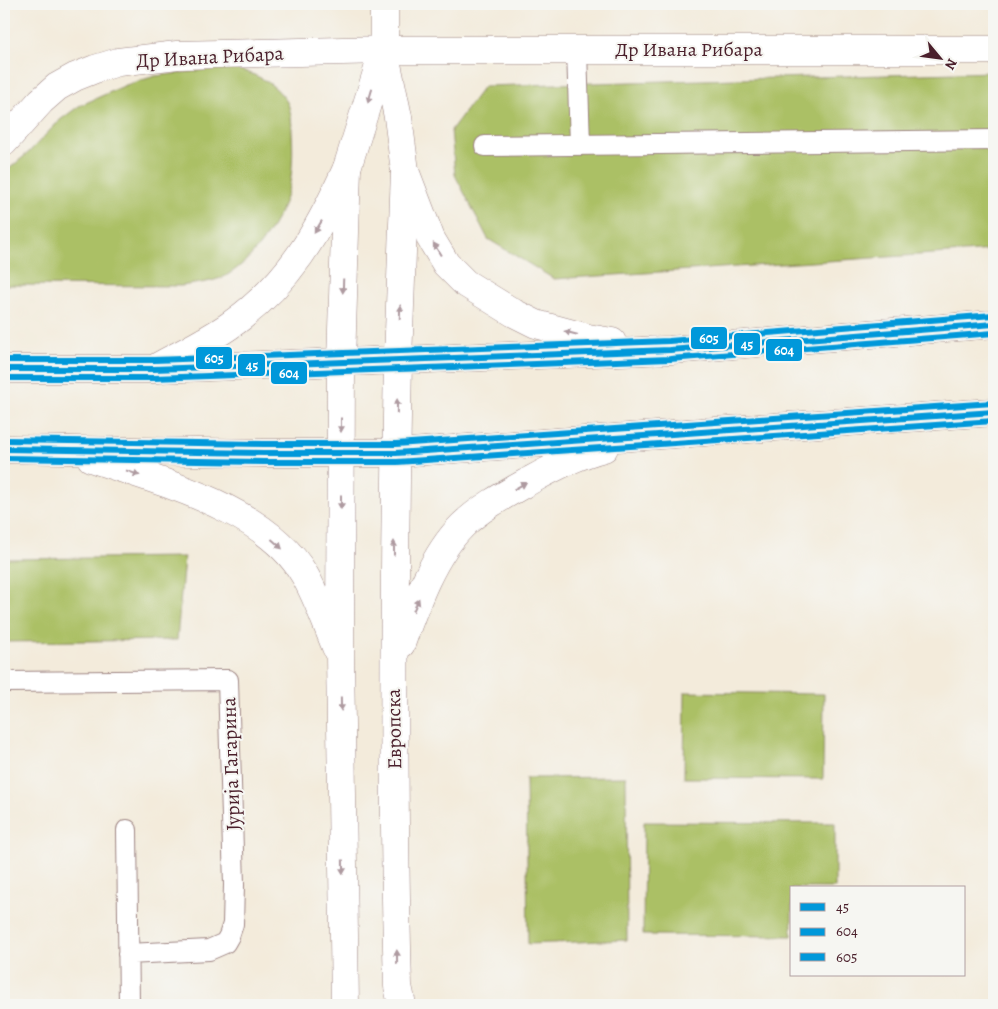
<svg xmlns="http://www.w3.org/2000/svg" width="998" height="1009" font-family="Alegreya,serif">
  <style>
    .green { fill: #abc065; stroke: #7a7048 }
    .lines { fill: none; stroke-linecap: round; stroke-linejoin: round }
    .lane-casing { stroke: #9e8583; stroke-width: 22 }
    .street-casing { stroke: #9e8583; stroke-width: 29 }
    .secondary-casing { stroke: #9e8583; stroke-width: 29 }
    .lane { stroke: #fff; stroke-width: 20 }
    .street { stroke: #fff; stroke-width: 28 }
    .secondary { stroke: #fff; stroke-width: 28 }
    .bus-1-casing { stroke: #f6f6f2; stroke-width: 10 }
    .bus-2-casing { stroke: #f6f6f2; stroke-width: 10 }
    .bus-3-casing { stroke: #f6f6f2; stroke-width: 10 }
    .bus-1 { stroke: #0098da; stroke-width: 6 }
    .bus-2 { stroke: #0098da; stroke-width: 6 }
    .bus-3 { stroke: #0098da; stroke-width: 6 }
    .oneway { fill: #ae9aa0 }
    .labels { text-anchor: middle; dominant-baseline: central; stroke-width: 4; stroke-linejoin: round; paint-order: stroke }
    .street-label { font-size: 20px; fill: #4a1f2b; stroke: #f6f6f2 }
    .line-badge { stroke: #f6f6f2; stroke-width: 2 }
    .badge-label { font-size: 14px; text-anchor: middle; font-weight: bold; fill: #fff }
  </style>
  <rect width="100%" height="100%" fill="#f6f6f2"/>
  <filter id="ink" filterUnits="userSpaceOnUse"><feTurbulence type="fractalNoise" baseFrequency=".02" numOctaves="2"/><feDisplacementMap in="SourceGraphic" scale="10" xChannelSelector="R" yChannelSelector="G"/><feConvolveMatrix kernelMatrix="1 2 1 2 8 2 1 2 1" color-interpolation-filters="sRGB"/></filter>
  <filter id="wash" filterUnits="userSpaceOnUse"><feTurbulence type="fractalNoise" baseFrequency=".0096" numOctaves="4" result="noise"/><feDisplacementMap in="SourceGraphic" scale="20" xChannelSelector="R" yChannelSelector="G"/><feGaussianBlur stdDeviation="1.12" result="paint"/><feColorMatrix in="noise" values="0 0 0 0 0 0 0 0 0 0 0 0 0 0 0 0 0 1.4 0 .05"/><feComposite in="paint" operator="in"/></filter>
  <g filter="url(#wash)">
    <rect width="100%" height="100%" fill="#f3ebdb"/>
    <path class="green" d="M230 67C253 73 274 81 287 102 291 109 292 124 292 132 293 147 293 162 291 177 286 211 260 253 232 272 219 282 198 283 181 286L4 285V173L28 153 60 120 79 106 126 85 155 76Z
      M994 72V250L554 279 488 239 455 175 451 130 484 86Z
      M184 557 177 640 4 642V559Z
      M685 692 824 694 823 779 684 778Z
      M626 777 627 940 528 944 526 778Z
      M644 822 835 823V888H792V936L643 935Z"/>
  </g>
  <g filter="url(#ink)">
    <g class="lines">
      <g class="lane-casing">
        <path id="lane" d="M577 50 580 145
          M485 146 994 140
          M4 682 228 680 234 885 233 924 229 936 225 943 209 950 128 954
          M127 830 129 1005"/>
      </g>
      <g class="street-casing">
        <path id="street" d="M384 4V50L398 117 405 171 398 360
          M4 142 41 101 57 87 75 77 95 69 118 62 177 55 384 50H994
          M341 362 347 168 383 53"/>
      </g>
      <g class="secondary-casing">
        <path id="secondary" d="M405 171 431 239 446 264 465 283 514 313 536 324 588 338 612 342
          M398 360C394 569 392 777 398 986L402 1005
          M341 362 340 655 345 1005
          M159 366C183 353 207 341 229 326 289 284 318 233 347 168
          M4 369H154L670 350 994 324
          M4 449 264 453H396L994 412
          M91 458C159 482 264 507 304 574 317 596 326 623 336 647
          M401 644C415 605 432 556 462 526 480 508 508 493 531 480 555 467 577 455 604 448"/>
      </g>
      <use href="#lane" class="lane"/>
      <use href="#street" class="street"/>
      <use href="#secondary" class="secondary"/>
      <g class="bus-1-casing">
        <path id="bus-1" d="M4 369H154L670 350 994 324
          M4 449 264 453H396L994 412"/>
      </g>
      <g class="bus-2-casing">
        <path id="bus-2" d="M4 378H154L670 359 994 333
          M4 458 264 462H397L994 421"/>
      </g>
      <g class="bus-3-casing">
        <path id="bus-3" d="M4 360H154L669 341 993 315
          M4 440 264 444H396L993 403"/>
      </g>
      <use href="#bus-1" class="bus-1"/>
      <use href="#bus-2" class="bus-2"/>
      <use href="#bus-3" class="bus-3"/>
    </g>
    <defs><path id="oneway-solid" d="M-6-.8H1V-3.2L6.5 0L1 3.2V.8H-6Z" transform="scale(1.25)"/></defs>
    <g class="oneway">
      <use href="#oneway-solid" transform="translate(370 96) rotate(107)"/>
      <use href="#oneway-solid" transform="translate(318 227) rotate(122)"/>
      <use href="#oneway-solid" transform="translate(437 249) rotate(-121)"/>
      <use href="#oneway-solid" transform="translate(343 286) rotate(92)"/>
      <use href="#oneway-solid" transform="translate(400 312) rotate(-88)"/>
      <use href="#oneway-solid" transform="translate(571 333) rotate(-165)"/>
      <use href="#oneway-solid" transform="translate(397 406) rotate(-89)"/>
      <use href="#oneway-solid" transform="translate(341 425) rotate(90)"/>
      <use href="#oneway-solid" transform="translate(133 473) rotate(20)"/>
      <use href="#oneway-solid" transform="translate(520 486) rotate(-29)"/>
      <use href="#oneway-solid" transform="translate(341 502) rotate(90)"/>
      <use href="#oneway-solid" transform="translate(277 544) rotate(42)"/>
      <use href="#oneway-solid" transform="translate(394 548) rotate(-90)"/>
      <use href="#oneway-solid" transform="translate(416 605) rotate(-66)"/>
      <use href="#oneway-solid" transform="translate(341 704) rotate(89)"/>
      <use href="#oneway-solid" transform="translate(343 867) rotate(89)"/>
      <use href="#oneway-solid" transform="translate(397 957) rotate(-91)"/>
    </g>
  </g>
  <g class="labels">
    <g class="street-label">
      <text x="689" y="49">Др Ивана Рибара</text>
      <text transform="translate(210 57) rotate(-3)">Др Ивана Рибара</text>
      <text transform="translate(394 729) rotate(-91)">Европска</text>
      <text transform="translate(231 764) rotate(-92)">Јурија Гагарина</text>
    </g>
  </g>
  <g class="line-badge">
    <rect x="690" y="326" width="38" height="24" rx="5" fill="#0098da"/>
    <rect x="733" y="332" width="28" height="24" rx="5" fill="#0098da"/>
    <rect x="765" y="338" width="38" height="24" rx="5" fill="#0098da"/>
    <rect x="195" y="346" width="38" height="24" rx="5" fill="#0098da"/>
    <rect x="237" y="353" width="29" height="24" rx="5" fill="#0098da"/>
    <rect x="270" y="361" width="38" height="24" rx="5" fill="#0098da"/>
  </g>
  <g class="badge-label">
    <text x="709" y="343">605</text>
    <text x="747" y="349">45</text>
    <text x="784" y="355">604</text>
    <text x="214" y="363">605</text>
    <text x="252" y="370">45</text>
    <text x="289" y="378">604</text>
  </g>
  <rect width="998" height="1009" fill="none" stroke="#f6f6f2" stroke-width="20"/>
  <rect x="790" y="886" width="175" height="90" fill="#f6f6f2" stroke="#b1a0a2"/>
  <rect x="800" y="903" width="25" height="8" fill="#0098da" stroke="#b1a0a2"/>
  <text x="836" y="912" font-size="15" fill="#4a1f2b">45</text>
  <rect x="800" y="928" width="25" height="8" fill="#0098da" stroke="#b1a0a2"/>
  <text x="836" y="936" font-size="15" fill="#4a1f2b">604</text>
  <rect x="800" y="953" width="25" height="8" fill="#0098da" stroke="#b1a0a2"/>
  <text x="836" y="962" font-size="15" fill="#4a1f2b">605</text>
  <g transform="translate(940 58) rotate(119)" stroke="#f6f6f2" stroke-width="4" paint-order="stroke">
  <path d="M0-4L9 19L0 12L-9 19Z" fill="#4a1f2b"/>
  <text y="-8" font-size="14" font-weight="bold" text-anchor="middle" fill="#4a1f2b">N</text>
  </g>
</svg>
